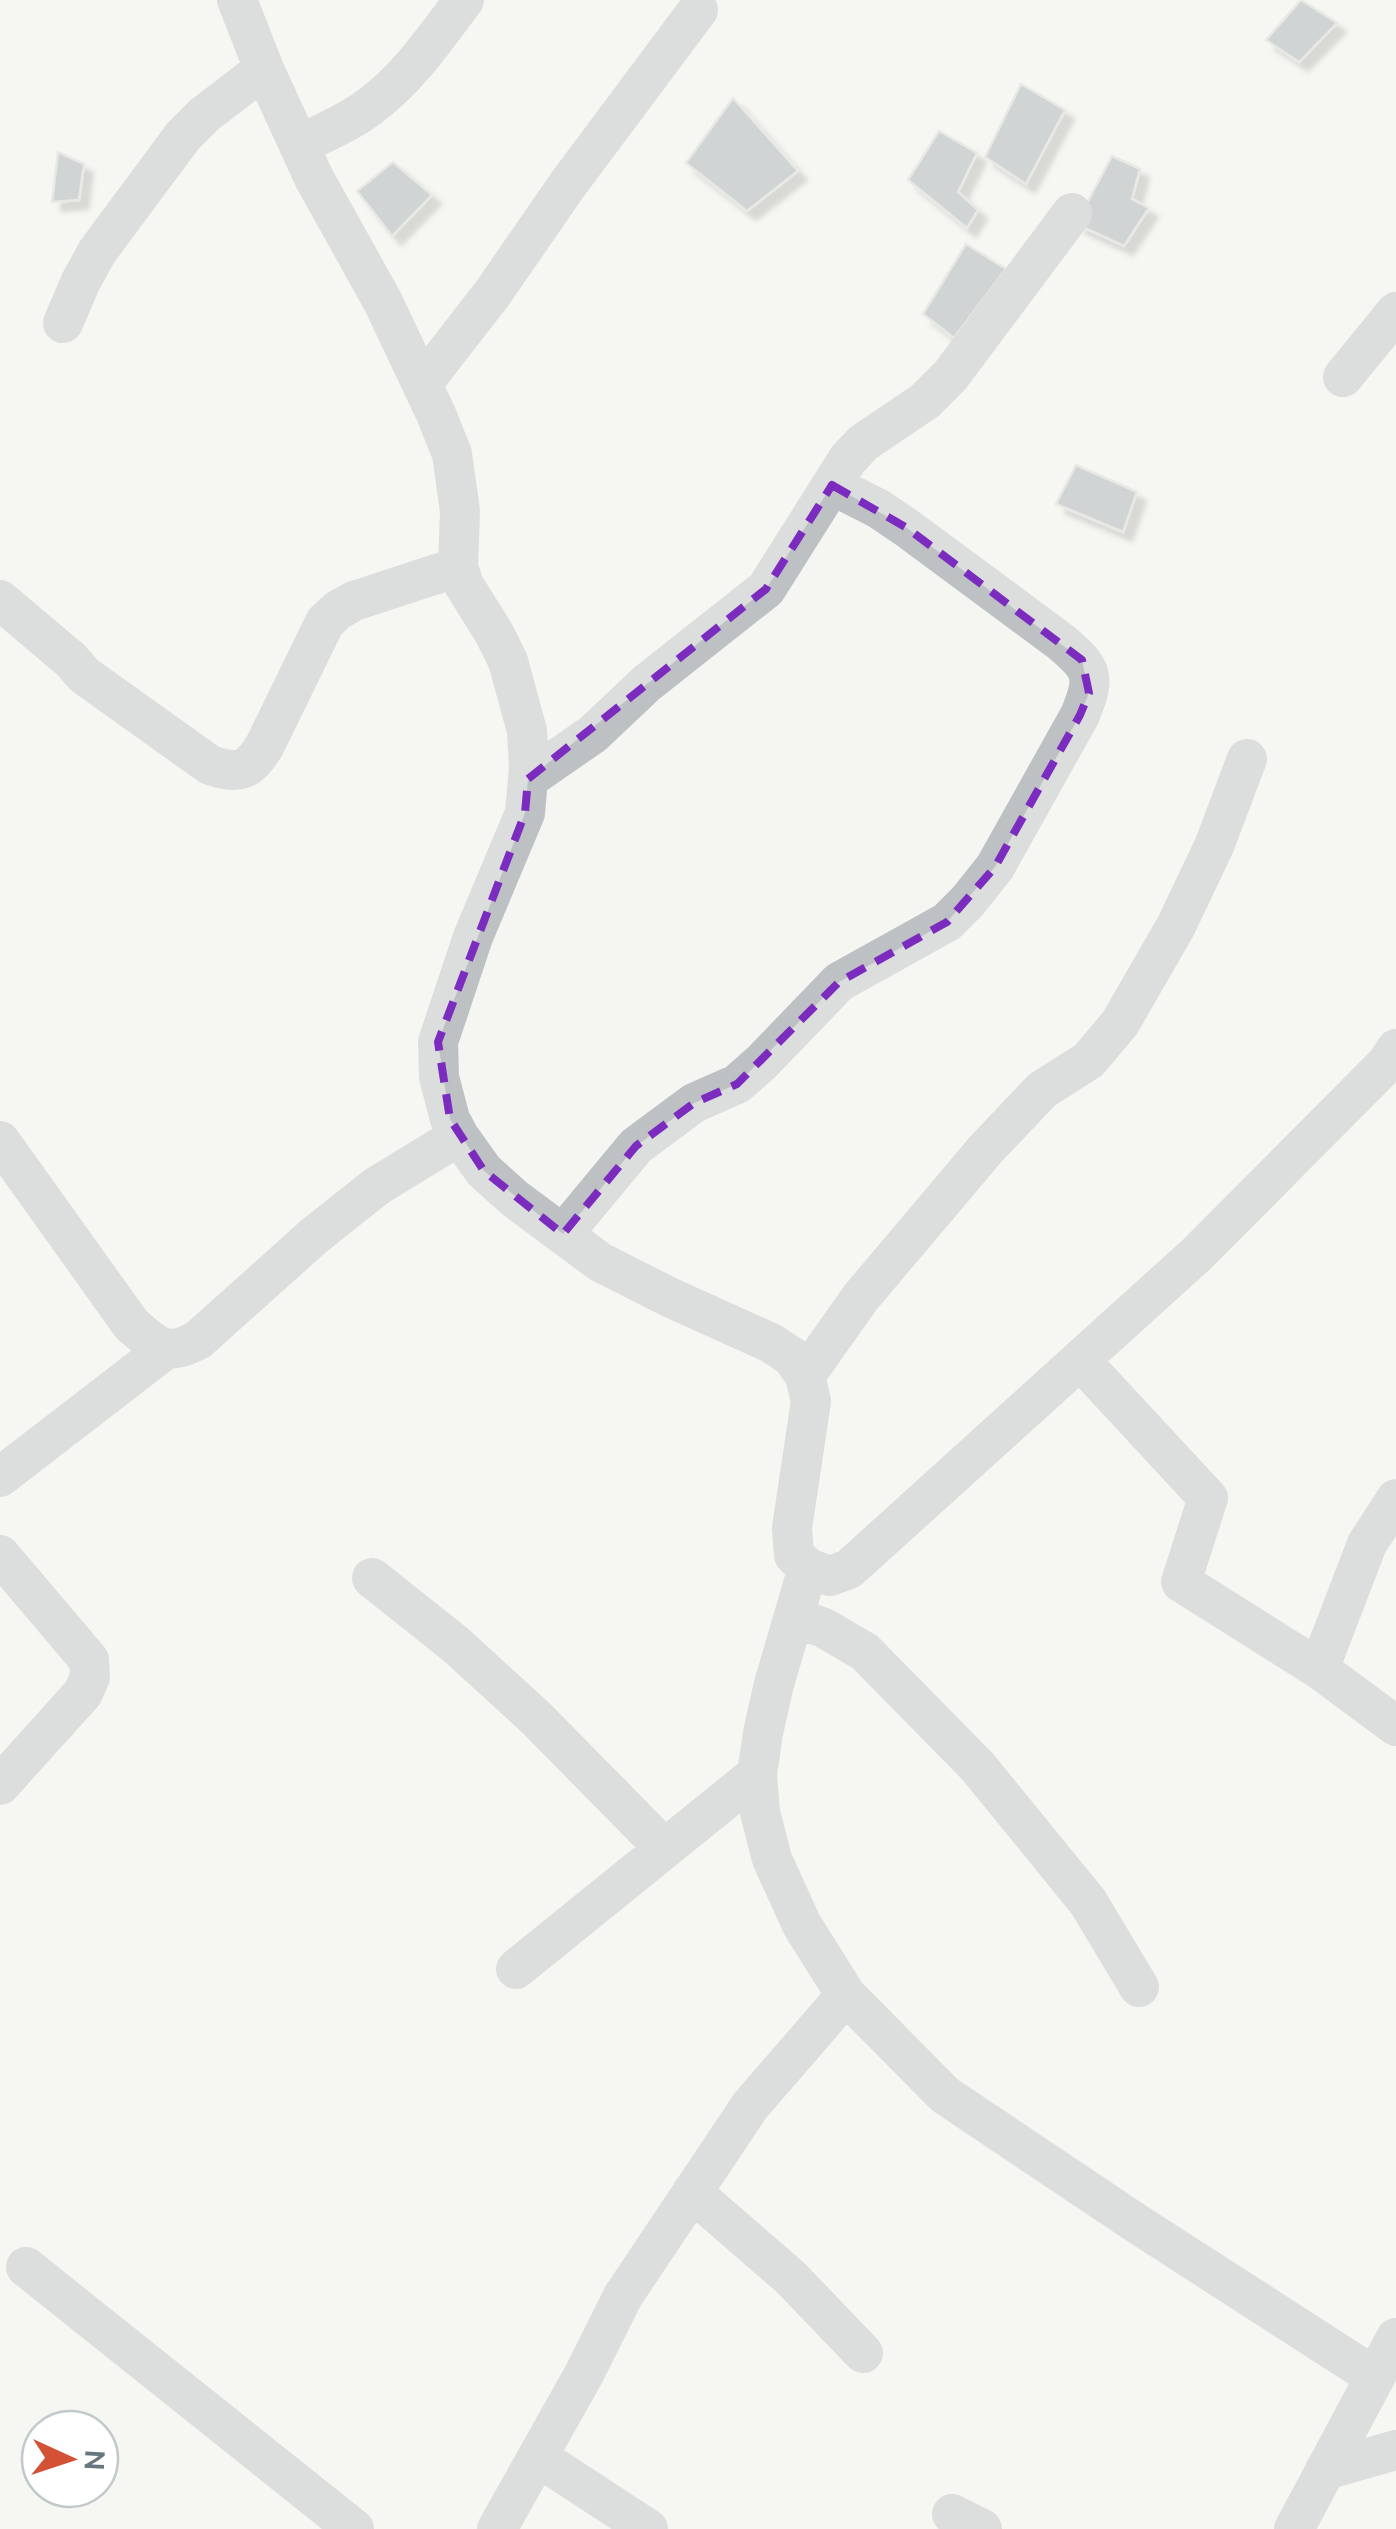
<svg xmlns="http://www.w3.org/2000/svg" width="1396" height="2529" font-family="Ubuntu,sans-serif">
  <style>
    .building { fill: #a5acb1; stroke: #d7d7d5; stroke-width: 2.5; filter: url(#shadow) }
    .lines { fill: none; stroke-linecap: round; stroke-linejoin: round }
    .minor { stroke: #bdc1c4; stroke-width: 40 }
    .marked { fill: none; stroke: #7b2cbf; stroke-width: 8; stroke-dasharray: 20 12; stroke-linejoin: round }
  </style>
  <defs>
    <filter id="shadow"><feDropShadow dx="9" dy="9" stdDeviation="2.5" flood-color="#0004"/></filter>
  </defs>
  <rect width="100%" height="100%" fill="#f5f5f2"/>
  <path class="building" d="M1301 0 1337 23 1299 62 1266 40Z
    M1021 84 1065 110 1026 184 985 157Z
    M733 98 798 171 747 211 686 163Z
    M939 131 977 153 958 192 978 210 967 228 908 180Z
    M58 152 84 164 79 200 52 202Z
    M1112 156 1140 169 1132 199 1149 208 1124 246 1076 224Z
    M393 162 432 195 392 236 357 191Z
    M966 244 1006 269 954 338 923 314Z
    M1076 465 1137 492 1123 532 1056 504Z"/>
  <g class="lines">
    <path class="minor" d="M237 0 264 69 314 178 383 302 436 414 452 454 460 511 458 567 464 585 494 633 508 661 527 731 529 767 525 813 473 937 438 1042 439 1077 450 1119 459 1136 484 1171 514 1198 600 1262 669 1297 771 1343 792 1357 805 1376 811 1401 792 1528 794 1555 808 1568 830 1576 849 1569 1197 1254 1387 1063 1396 1049
      M299 145C323 133 348 123 369 107 408 79 435 38 464 0
      M63 323 81 281 97 252 183 136 204 115 264 69
      M1343 377 1396 312
      M422 384 492 294 568 184 698 10
      M0 600 71 660 84 675 210 765C240 775 249 771 265 745L325 622 338 610 354 601 458 567
      M528 779 593 734 647 683 766 589 848 459 863 443 925 401 951 375 1072 213
      M0 1141 131 1324C156 1346 165 1358 198 1340L314 1236 377 1186 459 1136
      M563 1234 636 1146 694 1103 737 1084 762 1062 839 982 947 922 968 901 995 867 1080 715C1096 676 1093 669 1061 642L907 528 879 509 832 485
      M1080 1360 1208 1498 1181 1582 1319 1669 1396 1726
      M805 1376 861 1297 986 1149 1042 1090 1089 1060 1120 1023 1176 926 1214 846 1247 759
      M0 1477 166 1349
      M0 1555 89 1660 90 1677 83 1693 0 1785
      M808 1568 774 1684 763 1733 757 1774 760 1812 772 1859 802 1925 846 1995 945 2095 1139 2225 1375 2377
      M372 1578 455 1644 536 1718 664 1848
      M794 1617 824 1628 865 1652 978 1767 1088 1902 1139 1987
      M1319 1669 1367 1544 1396 1499
      M516 1969 757 1774
      M692 2192 790 2277 863 2353
      M26 2267 354 2529
      M538 2457 648 2529
      M1325 2470 1396 2450
      M952 2514 982 2529
      M497 2529 584 2374 623 2296 750 2106 846 1995
      M1294 2529 1396 2338"/>
  </g>
  <path d="M0 0H1396V2529H0ZM832 485 907 528 1082 660 1089 693 1080 715 995 867 947 922 839 982 737 1084 694 1103 636 1146 563 1234 484 1171 450 1119 438 1042 525 813 528 779 766 589Z" fill="#f5f5f2" fill-opacity=".55" fill-rule="evenodd"/>
  <path class="marked" d="M832 485 907 528 1082 660 1089 693 1080 715 995 867 947 922 839 982 737 1084 694 1103 636 1146 563 1234 484 1171 450 1119 438 1042 525 813 528 779 766 589Z"/>
  <g transform="translate(70 2459) rotate(93)"><circle r="48" fill="#ffffff" stroke="#c2c9cc" stroke-width="2.5"/>
  <path d="M0-8L18 38L0 25L-18 38Z" fill="#d35135"/>
  <text y="-15" font-size="28" font-weight="bold" text-anchor="middle" fill="#677780">N</text>
  </g>
</svg>
